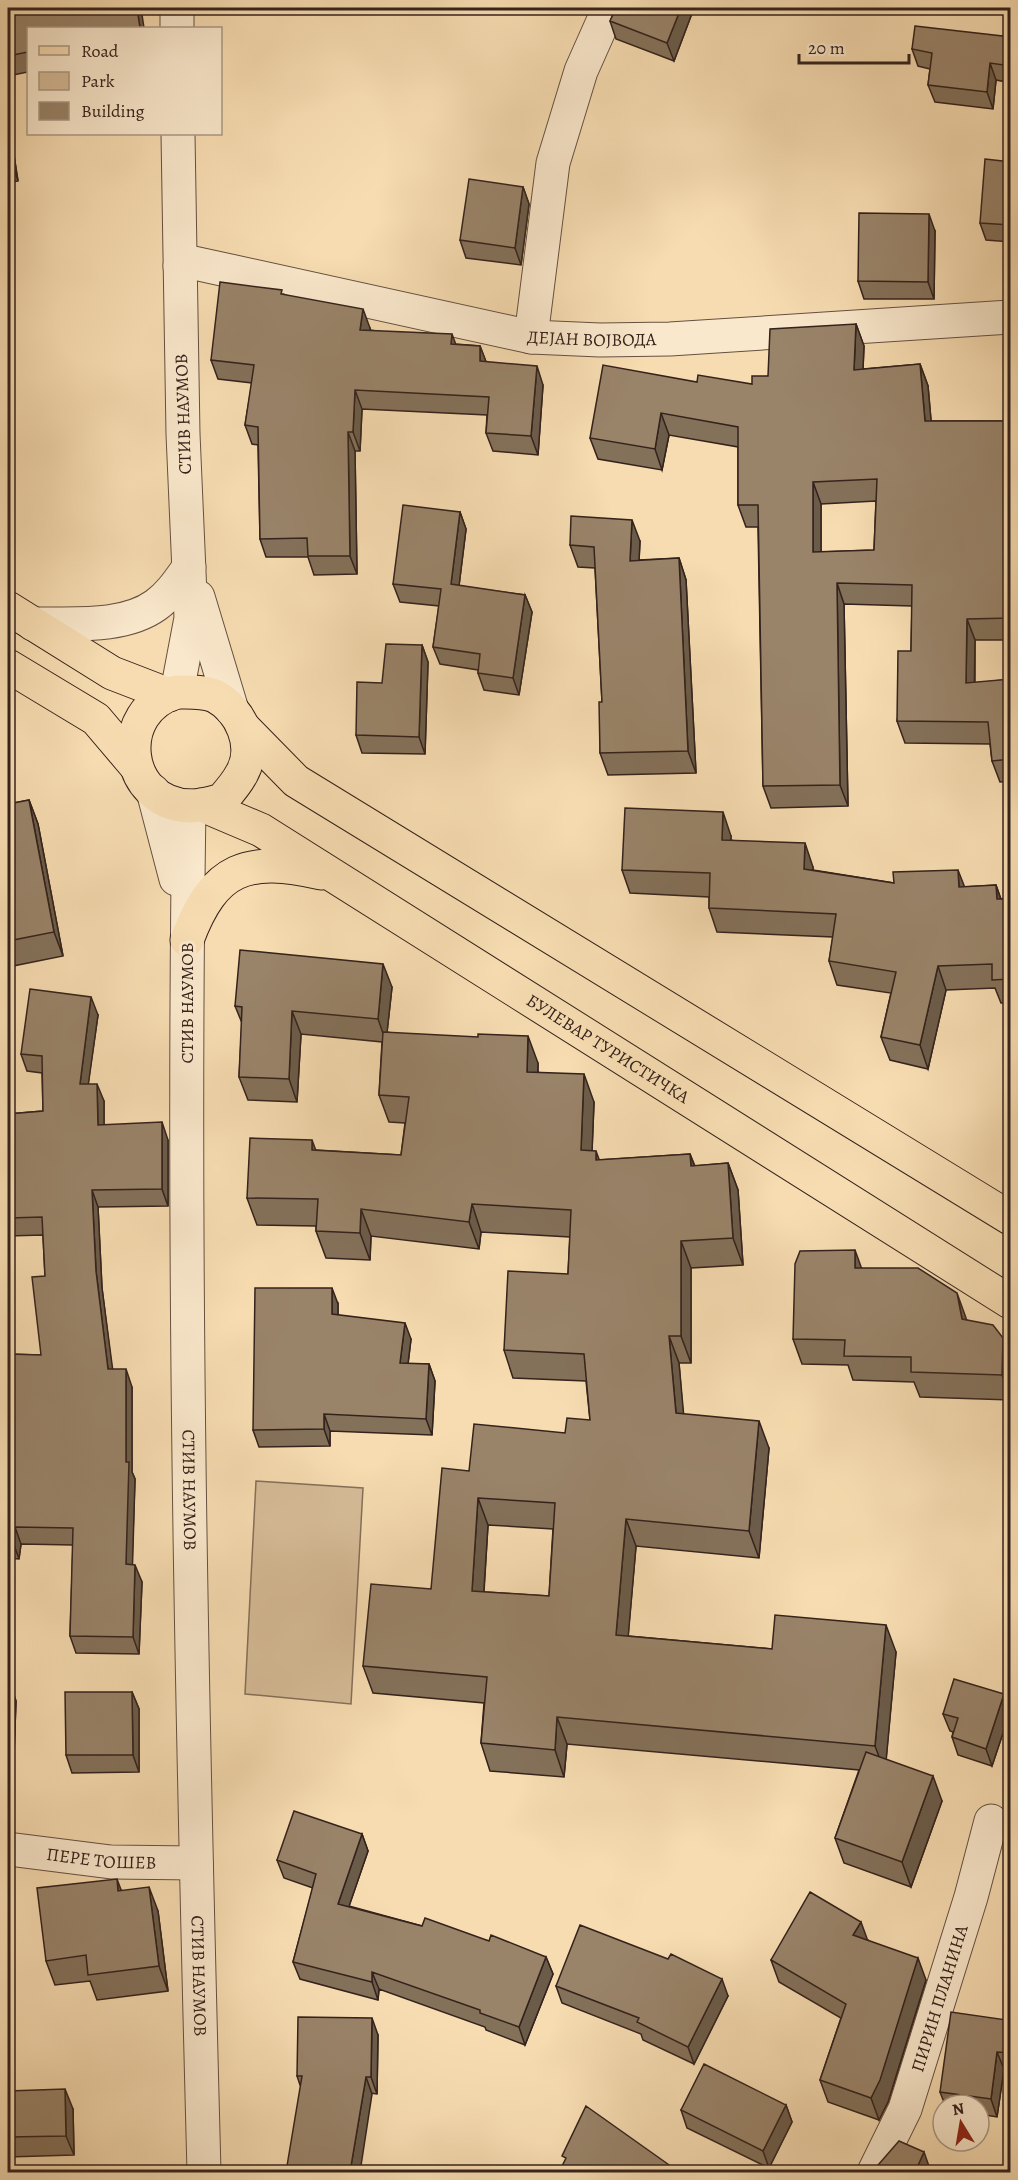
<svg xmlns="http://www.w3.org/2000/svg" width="1018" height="2180" font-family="Alegreya,serif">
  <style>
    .park { fill: #d6bc98; stroke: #856f5a; stroke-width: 1.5 }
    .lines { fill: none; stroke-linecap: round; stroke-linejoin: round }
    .minor-casing { stroke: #655041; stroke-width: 35 }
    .major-casing { stroke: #34221c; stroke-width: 35 }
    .minor { stroke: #fae8cc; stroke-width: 33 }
    .major { stroke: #f7dcb1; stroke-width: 33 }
    .wall { fill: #84715a; stroke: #34221c; stroke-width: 1.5; fill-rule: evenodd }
    .shaded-wall { fill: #6b5c4a; stroke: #34221c; stroke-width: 1.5 }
    .building { fill: #998369; stroke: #34221c; stroke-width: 1.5; fill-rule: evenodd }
    .labels { text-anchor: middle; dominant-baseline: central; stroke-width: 6; stroke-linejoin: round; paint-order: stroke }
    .street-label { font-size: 18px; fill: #34221c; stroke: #fae8cc }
  </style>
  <rect width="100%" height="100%" fill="#f7dcb1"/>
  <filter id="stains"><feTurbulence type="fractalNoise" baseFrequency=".00333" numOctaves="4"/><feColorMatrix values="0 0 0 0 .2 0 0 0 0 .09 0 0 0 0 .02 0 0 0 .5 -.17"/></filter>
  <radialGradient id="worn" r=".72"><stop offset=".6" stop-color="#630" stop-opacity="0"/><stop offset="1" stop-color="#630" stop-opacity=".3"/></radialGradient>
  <path class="park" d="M256 1481 363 1488 351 1704 245 1694Z"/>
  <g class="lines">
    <g class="minor-casing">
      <g id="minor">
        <path d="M177 8V28"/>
        <path id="s1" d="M180 266 194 263 531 337 600 340 670 339 1010 317"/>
        <path d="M531 337 553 163 581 71 609 8"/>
        <path d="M198 597 232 710"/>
        <path d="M33 624C71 623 123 629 156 605 170 595 179 581 189 567"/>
        <path d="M177 692 191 618 183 434 178 134"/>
        <path d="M153 791 176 879"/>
        <path id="s2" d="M189 806C182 1261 192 1717 204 2172"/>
        <path id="s3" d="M8 1849 111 1862 196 1863"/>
        <path id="s4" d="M874 2172 905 2109 971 1897 991 1821"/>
      </g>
    </g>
    <g class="major-casing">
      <g id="major">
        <path d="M8 608 112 673 169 695"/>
        <path d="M8 666 96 719 135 765"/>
        <path d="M177 692C190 692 203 691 215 696 241 710 257 746 242 773 237 783 229 792 222 800 212 803 201 806 190 806 123 804 113 710 177 692Z"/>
        <path d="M244 728 296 781 1010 1218"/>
        <path id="s5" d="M202 805 261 830 1010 1302"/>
        <path d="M187 940C214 867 247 856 321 873"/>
      </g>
    </g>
    <use href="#minor" class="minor"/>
    <use href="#major" class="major"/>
  </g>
  <path class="wall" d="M8 8 28 28V72L8 76Z
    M616 8H694L674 61 616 39 610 21Z
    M1011 37V83L996 80 993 109 935 102 928 85 930 69 918 66 912 49Z
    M8 117 18 181 8 183Z
    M1011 162V242L986 240 980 223Z
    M523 187 529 204 521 265 466 258 460 240Z
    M935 231 934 299H864L858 281Z
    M283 294 370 328V330L455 344 480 346 486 362 543 385 538 455 493 451 486 433 487 415 362 409 360 451H355L357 574 314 575 308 557H266L260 539 258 445 252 444 245 425 252 383 218 379 211 360Z
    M856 324 864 346 863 369 920 364 928 386 931 421H1011V640H975V683L1011 679V781L1000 782 992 761 990 744 905 743 897 721 911 651 912 606 844 604 848 806 771 808 763 786 758 527H746L738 505V447L669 435 662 470 598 459 590 438 697 382 752 384 768 376ZM876 501 874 550 821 552V504Z
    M460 512 466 529 459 586 525 595 532 612 519 695 484 690 478 673V670L440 664 433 647 439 606 400 602 393 584Z
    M640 541 639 560 679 558 686 580 696 773 608 775 600 753 602 702 595 568 578 567 570 545Z
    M422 645 428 662 425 754 362 753 356 735 382 683Z
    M29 800 38 824 63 956 8 967V804Z
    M731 836V840L813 867V870L894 883 964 887 996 885 1001 899H1011V1003H1001L995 988 946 990 928 1069 890 1060 881 1037 891 993 837 985 829 961 833 937 717 932 709 908V897L630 893 622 870Z
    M392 987 387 1032 538 1063V1072L594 1102 592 1151 599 1160 690 1154 695 1166 728 1163 738 1190 743 1265 691 1268V1363H679L683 1414 769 1448 759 1558 636 1546 628 1636 772 1649 896 1652 886 1759 942 1801 911 1887 844 1863 835 1838 859 1770 567 1744 564 1777 490 1771 481 1743 484 1703 373 1693 363 1666 431 1589 469 1471 565 1433 590 1420 586 1381 513 1378 504 1350 568 1274 570 1237 481 1232 479 1249 371 1236 370 1260 326 1258 316 1231V1226L257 1225 247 1198 316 1150 401 1155 405 1123 389 1122 379 1095 382 1042 301 1034 297 1102 248 1100 239 1077 242 1023 235 1006ZM488 1525 553 1529 549 1596 484 1592Z
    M98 1015 88 1084 104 1101V1125L168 1140V1206L98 1207 102 1288 112 1369 132 1387V1472L135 1479 132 1564 142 1582 139 1654 76 1653 70 1636 73 1545 21 1544 19 1559 8 1558V1354L41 1355 45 1276 43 1235 8 1236V1114L43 1111 42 1073 27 1071 21 1054Z
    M861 1268 1003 1338 1011 1359V1400L920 1397 914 1382 853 1380 848 1365 802 1364 793 1339Z
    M338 1304V1315L411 1339 408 1364H429L435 1381 432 1435 330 1431V1446L259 1447 253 1430Z
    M8 1678 16 1701 13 1780H8Z
    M132 1692 139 1709V1772L72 1773 66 1755Z
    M1010 1712 992 1766 958 1755 952 1737 953 1732 950 1731 943 1714Z
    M362 1834 368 1851 349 1906 422 1926 489 1941 546 1957 553 1974 525 2045 486 2030 485 2027 379 1989 378 2000 300 1979 293 1962 313 1888 284 1878 277 1860Z
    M121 1890 158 1911 168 1991 97 2000 90 1981 55 1985 46 1961Z
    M868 1940 926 1980 888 2102 879 2120 828 2102 820 2080 841 2018 779 1982 771 1960Z
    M1011 1977V2070L1004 2069 997 2117 979 2114V2105H945L940 2092 1006 2020Z
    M556 1986 728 1996 694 2064 643 2040 641 2034 562 2003Z
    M378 2035 377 2094 300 2085 297 2076Z
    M8 2091 73 2109 74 2155 8 2157Z
    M786 2105 792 2122 769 2168 687 2128 681 2110Z"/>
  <path class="shaded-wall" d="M137 8H141L144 28H140Z
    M681 8H694L674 61 667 43Z
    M990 63 996 80 993 109 987 92Z
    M8 117 18 181 12 162 8 139Z
    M523 187 529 204 521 265 515 248Z
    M929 214 935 231 934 299 928 282Z
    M363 309 370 328 367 349 360 330Z
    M856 324 864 346 862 391 854 370Z
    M452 334 459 353 451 344Z
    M480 346 487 364 480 361Z
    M920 364 928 386 933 442 925 421Z
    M537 366 543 385 538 455 531 436Z
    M355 390 362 409 360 451 353 432Z
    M661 413 669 435 662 470 655 449Z
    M348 432 355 451 357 574 350 556Z
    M813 482 821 504V573L813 552Z
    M460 512 466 529 457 602 451 584Z
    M632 520 640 541 638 582 630 561Z
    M679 558 686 580 696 773 688 751Z
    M837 583 844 604 848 806 840 785Z
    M525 595 532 612 519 695 513 678Z
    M967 619 975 640 974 705 966 683Z
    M422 645 428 662 425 754 419 737Z
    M29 800 38 824 63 956 54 932Z
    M723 812 731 836 730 863 722 840Z
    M805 843 813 867 812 892 804 869Z
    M958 870 967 893 959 887Z
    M996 885 1004 909 997 899Z
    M383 964 392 987 386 1042 378 1019Z
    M938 966 946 990 928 1069 920 1045Z
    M91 997 98 1015 86 1101 80 1084Z
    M292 1011 301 1034 297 1102 289 1079Z
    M528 1036 538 1063 537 1099 527 1072Z
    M584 1074 594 1102 591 1177 581 1150Z
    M97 1084 104 1101V1142L98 1125Z
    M162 1122 168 1140V1206L162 1189Z
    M312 1140 322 1167 312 1150Z
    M596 1151 606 1178 596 1160Z
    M690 1154 700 1181 691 1166Z
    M728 1163 738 1190 743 1265 733 1238Z
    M92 1190 98 1207 102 1288 115 1387 108 1369 96 1271Z
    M472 1204 481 1232 479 1249 469 1222Z
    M361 1209 371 1236 370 1260 360 1233Z
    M681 1241 691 1268V1363L681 1336Z
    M855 1250 864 1275 855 1268Z
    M332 1288 338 1304V1331L332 1314Z
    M957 1293 966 1318 971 1344 962 1319Z
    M405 1323 411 1339 406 1380 400 1363Z
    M669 1336 679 1363 686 1440 676 1413Z
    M1003 1338 1011 1359V1399L1002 1375Z
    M429 1364 435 1381 432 1435 426 1419Z
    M126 1369 132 1387V1472L135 1479 132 1582 126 1564Z
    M324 1414 330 1431V1446L324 1429Z
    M759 1421 769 1448 759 1558 749 1531Z
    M478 1498 488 1525 482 1619 472 1591Z
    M626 1519 636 1546 626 1662 616 1635Z
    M15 1527 21 1544 19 1559 13 1542Z
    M135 1565 142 1582 139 1654 133 1637Z
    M886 1625 896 1652 885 1773 875 1746Z
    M8 1678 16 1701 13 1780 8 1764Z
    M132 1692 139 1709V1772L133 1755Z
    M1004 1694 1010 1712 992 1766 986 1749Z
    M557 1717 567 1744 564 1777 555 1750Z
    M933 1776 942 1801 911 1887 902 1862Z
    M362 1834 368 1851 344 1921 338 1904Z
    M117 1879 126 1903 118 1891Z
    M149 1887 158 1911 168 1991 159 1966Z
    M861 1922 869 1944 853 1935Z
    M546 1957 553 1974 525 2045 519 2027Z
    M918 1958 926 1980 888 2102 879 2120 871 2098Z
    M372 1972 379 1989 378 2000 372 1982Z
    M722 1979 728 1996 694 2064 688 2047Z
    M372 2018 378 2035 377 2094 371 2077Z
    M997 2052 1004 2069 997 2117 991 2099Z
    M366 2077 372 2094 360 2172H350Z
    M65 2089 73 2109 74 2155 66 2136Z
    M786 2105 792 2122 769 2168 763 2151Z
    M924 2152 931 2172H915Z"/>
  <path class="building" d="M8 8H137L140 28H28V52L8 56Z
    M616 8H681L667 43 610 21Z
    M915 26 1011 37V66L990 63 987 92 928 85 932 53 912 49Z
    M8 139 12 162 8 163Z
    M985 159 1011 162V225L980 223Z
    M469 179 523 187 515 248 460 240Z
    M859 213 929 214 928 282 858 281Z
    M220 282 282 290 281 294 363 309 360 330 452 334 451 344 480 346V361L537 366 531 436 486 433 489 397 355 390 353 432H348L350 556H308L307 538 260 539 258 427 245 425 254 365 211 360Z
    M856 324 854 370 920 364 925 421H1011V618L967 619 966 683 1011 679V759L992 761 988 722 897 721 898 651H911L912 585 837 583 840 785 763 786 758 505H738V427L661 413 655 449 590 438 603 365 697 382 698 375 752 384V376H768L770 329ZM877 479 874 550 813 552V482Z
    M403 505 460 512 451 584 525 595 513 678 478 673 480 654 433 647 441 589 393 584Z
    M571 516 632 520 630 561 679 558 688 751 600 753 599 702H602L594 547 570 545Z
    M386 644 422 645 419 737 356 735 357 682 382 683Z
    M29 800 54 932 8 941V804Z
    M625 808 723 812 722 840 805 843 804 869 894 883 893 872 958 870 959 887 996 885 997 899H1011V979L992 980V964L938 966 920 1045 881 1037 896 972 829 961 836 914 709 908 710 873 622 870Z
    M240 950 383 964 378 1019 292 1011 289 1079 239 1077 242 1007 235 1006Z
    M30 989 91 997 80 1084H97L98 1125 162 1122V1189L92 1190 96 1271 108 1369H126V1462H129L126 1564 135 1565 133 1637 70 1636 73 1528 15 1527 13 1542 8 1541V1354L41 1355 32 1277 45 1276 42 1217 8 1218V1114L43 1111 42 1056 21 1054Z
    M383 1032 478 1037V1034L528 1036 527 1072 584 1074 581 1150 596 1151V1160L690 1154 691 1166 728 1163 733 1238 681 1241V1336H669L676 1413 759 1421 749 1531 626 1519 616 1635 772 1649 775 1615 886 1625 875 1746 557 1717 555 1750 481 1743 487 1677 363 1666 371 1584 431 1589 442 1468 469 1471 474 1424 565 1433 567 1418 590 1420 584 1354 504 1350 508 1271 568 1274 571 1210 472 1204 469 1222 361 1209 360 1233 316 1231 318 1199 247 1198 250 1138 312 1140V1150L401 1155 409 1097 379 1095ZM478 1498 555 1503 549 1596 472 1591Z
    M855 1250V1268H918L957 1293 962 1319 993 1325 1003 1338 1002 1375 911 1372V1357L844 1356 845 1340 793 1339 795 1264 800 1251Z
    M255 1288H332V1314L405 1323 400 1363 429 1364 426 1419 324 1414V1429L253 1430Z
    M954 1679 1004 1694 986 1749 952 1737 958 1718 943 1714Z
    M65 1692H132L133 1755H66Z
    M866 1752 933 1776 902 1862 835 1838Z
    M294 1811 362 1834 338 1904 422 1926 425 1918 489 1941 491 1935 546 1957 519 2027 480 2013V2010L372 1972V1982L293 1962 316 1874 277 1860Z
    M117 1879 118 1891 149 1887 159 1966 88 1975 86 1955 46 1961 37 1888Z
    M810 1892 861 1922 853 1935 918 1958 880 2080 871 2098 820 2080 846 2004 771 1960Z
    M580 1925 668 1959 671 1954 722 1979 688 2047 637 2022 639 2018 556 1986Z
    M1011 1977V2053L997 2052 991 2099 940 2092 951 2012 1006 2020Z
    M298 2017 372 2018 371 2077H366L350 2172H286L302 2076H297Z
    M704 2064 786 2105 763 2151 681 2110Z
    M65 2089 66 2136 8 2137V2091Z
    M586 2106 679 2172H615H616H559L566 2158 562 2156Z
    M899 2141 924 2152 915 2172H872Z"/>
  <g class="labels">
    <g class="street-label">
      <text stroke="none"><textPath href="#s1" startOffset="420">ДЕЈАН ВОЈВОДА</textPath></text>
      <text transform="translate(183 414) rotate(-92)">СТИВ НАУМОВ</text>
      <text transform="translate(187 1003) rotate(-90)">СТИВ НАУМОВ</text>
      <text stroke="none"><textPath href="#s5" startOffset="474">БУЛЕВАР ТУРИСТИЧКА</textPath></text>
      <text stroke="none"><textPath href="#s2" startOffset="684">СТИВ НАУМОВ</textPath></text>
      <text stroke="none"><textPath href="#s3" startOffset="94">ПЕРЕ ТОШЕВ</textPath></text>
      <text stroke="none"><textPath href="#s2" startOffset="1170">СТИВ НАУМОВ</textPath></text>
      <text stroke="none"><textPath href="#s4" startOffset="186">ПИРИН ПЛАНИНА</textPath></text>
    </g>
  </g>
  <rect width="1018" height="2180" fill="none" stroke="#f7dcb1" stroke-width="30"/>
  <rect x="9" y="9" width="1000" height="2162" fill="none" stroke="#34221c" stroke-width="3"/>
  <rect x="15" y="15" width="988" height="2150" fill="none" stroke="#34221c" stroke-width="1.5"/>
  <rect x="27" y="27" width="195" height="108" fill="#fae8cc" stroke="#ab9986" stroke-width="1.5"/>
  <rect x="39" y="46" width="30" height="9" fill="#f7dcb1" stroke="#ab9986" stroke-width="1.5"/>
  <text x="81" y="57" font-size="18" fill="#34221c">Road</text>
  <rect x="39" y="72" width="30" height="18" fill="#d6bc98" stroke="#ab9986" stroke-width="1.5"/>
  <text x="81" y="87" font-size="18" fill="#34221c">Park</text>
  <rect x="39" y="102" width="30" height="18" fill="#998369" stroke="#ab9986" stroke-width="1.5"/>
  <text x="81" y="117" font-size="18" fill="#34221c">Building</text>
  <g transform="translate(961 2123) rotate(349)"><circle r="28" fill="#fae8cc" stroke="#ab9986" stroke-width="1.5"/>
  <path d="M0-4.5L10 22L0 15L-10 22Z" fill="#8f2418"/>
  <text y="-9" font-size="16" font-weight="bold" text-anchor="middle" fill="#34221c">N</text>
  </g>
  <path d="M799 54v9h110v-9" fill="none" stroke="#34221c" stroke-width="3"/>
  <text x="808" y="54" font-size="18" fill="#34221c" stroke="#fae8cc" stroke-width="4.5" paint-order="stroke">20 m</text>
  <rect width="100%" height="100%" filter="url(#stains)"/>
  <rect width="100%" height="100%" fill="url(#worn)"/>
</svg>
